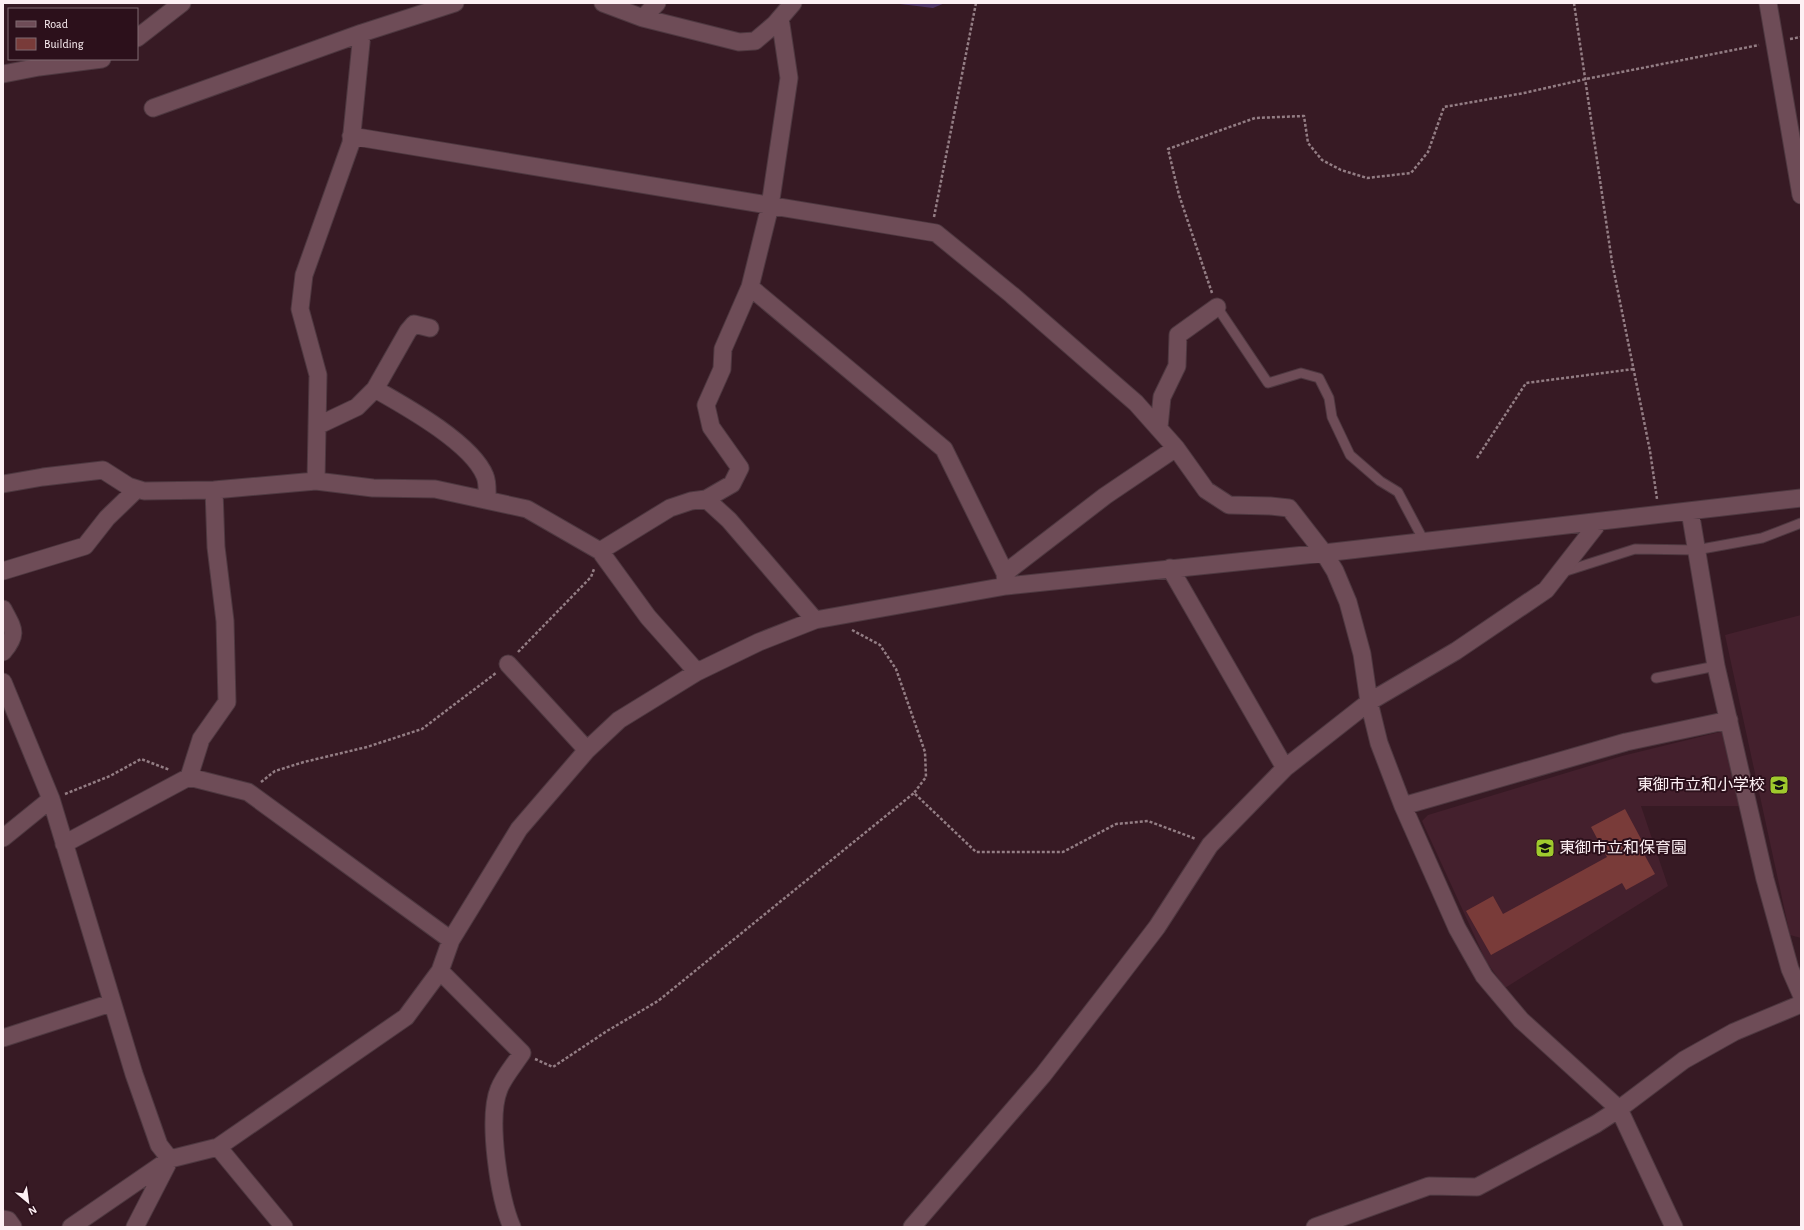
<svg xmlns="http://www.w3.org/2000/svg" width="1804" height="1230" font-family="'Alegreya Sans','Noto Sans JP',sans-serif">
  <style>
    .built { fill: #44202d }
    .water { fill: #4c3263 }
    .building { fill: #793b39 }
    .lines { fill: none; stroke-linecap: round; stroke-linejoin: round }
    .service-casing { stroke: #4e3840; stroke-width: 11 }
    .minor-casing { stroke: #4e3840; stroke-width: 19 }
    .path { stroke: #937d84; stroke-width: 2.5; stroke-dasharray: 3 2; stroke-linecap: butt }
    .service { stroke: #6e4c57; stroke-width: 9 }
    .minor { stroke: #6e4c57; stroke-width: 17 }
    .labels { text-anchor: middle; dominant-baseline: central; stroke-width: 4; stroke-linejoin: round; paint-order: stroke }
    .poi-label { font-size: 16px; fill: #fdf0f4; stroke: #2c101b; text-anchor: end }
  </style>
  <rect width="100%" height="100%" fill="#371a24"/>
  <path class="built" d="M1801 615V938L1790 935 1725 635Z
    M1724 731 1743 806H1641L1668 886 1505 988 1486 961 1422 821 1428 815 1622 756Z"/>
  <path class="water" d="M892 3H945L933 8Z"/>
  <path class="building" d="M1625 809 1648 852 1644 854 1655 874 1626 890 1622 883 1491 955 1466 911 1493 896 1503 914 1607 857 1591 827Z"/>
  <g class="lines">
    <g class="service-casing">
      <path id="service" d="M1217 307 1268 383 1301 373 1319 378 1329 398 1332 417 1350 455 1380 481 1398 492 1424 541
        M1563 572 1635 549 1696 550 1762 538 1801 523
        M1656 678 1716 666"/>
    </g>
    <g class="minor-casing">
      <path id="minor" d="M603 3 643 18 739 42 755 41 775 24 793 3
        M1768 3 1801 195
        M643 18 657 3
        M137 38 182 3
        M3 74 39 67 102 59
        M153 108 362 33 455 3
        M351 136 936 233 1012 295 1136 403 1176 448 1206 490 1229 505 1270 506 1289 508 1324 553 1335 571 1348 602 1362 654 1369 702 1379 743 1403 806 1457 928 1484 976 1521 1020 1619 1109 1674 1227
        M750 287 944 449 1005 573 1006 586
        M375 389C405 406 472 443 485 476 488 483 487 493 487 500
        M317 426 357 407 375 389 408 331 414 324 430 328
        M1159 427 1162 397 1177 366 1178 335 1217 307
        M316 481 318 375 300 309 304 275 351 143 362 33
        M3 484 43 477 103 470 128 486 144 491 214 490 316 481 373 488 435 489 527 509 600 551 648 617 697 672
        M706 499 729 520 815 620
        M1690 511 1716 666 1765 879 1790 969 1801 994
        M600 551 670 508 691 501 706 499 732 484 740 468 711 427 706 405 722 369 723 349 750 287 770 206 789 78 780 18
        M1170 568 1285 768
        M3 571 85 546 107 518 137 489
        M1005 573 1105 496 1176 448
        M3 609C13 629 19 633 3 652
        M508 664 587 750
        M3 682 51 799 134 1074 159 1145 170 1159
        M189 777 201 739 227 702 225 621 216 547 214 490
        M1403 806 1626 742 1729 720
        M3 838 51 799
        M64 844 189 777 248 792 451 940
        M440 971 522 1053C515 1064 504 1076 499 1089 487 1118 499 1199 512 1227
        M3 1038 111 1003
        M218 1147 284 1227
        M3 1219 8 1220 13 1227
        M71 1227 170 1159 218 1147 406 1017 440 971 451 940 519 829 587 750 619 720 697 672 759 642 815 620 1006 586 1324 553 1801 498
        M135 1227 169 1161
        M912 1227 1043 1075 1118 978 1157 927 1210 845 1285 768 1369 702 1456 651 1546 590 1599 522
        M1315 1227 1429 1186 1477 1187 1596 1124 1619 1109 1684 1060 1734 1032 1801 1004"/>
    </g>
    <path class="path" d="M1574 3 1612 262 1650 451 1657 499
      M1790 39 1801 37
      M934 217 976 3
      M1212 293 1179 195 1168 149 1255 118 1304 116 1308 143 1322 160 1341 170 1367 178 1411 173 1428 152 1444 107 1524 93 1586 79 1759 45
      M1477 458 1526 383 1634 369
      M852 630 880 645 896 669 925 752 926 777 914 793
      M518 652 591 577 594 569
      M261 782 275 771 304 762 367 747 422 729 496 673
      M65 794 110 776 141 759 170 770
      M535 1059 553 1067 607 1031 658 1001 914 793 976 852H1063L1116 824 1148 821 1196 839"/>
    <use href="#service" class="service"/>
    <use href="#minor" class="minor"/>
  </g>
  <defs>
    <g id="school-square" transform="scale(1)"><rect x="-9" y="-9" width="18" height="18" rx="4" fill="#9fca2d" stroke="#2c101b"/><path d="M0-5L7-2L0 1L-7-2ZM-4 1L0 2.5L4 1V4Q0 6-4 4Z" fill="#111"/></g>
  </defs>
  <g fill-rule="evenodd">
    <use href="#school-square" x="1779" y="785"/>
    <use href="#school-square" x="1545" y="848"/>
  </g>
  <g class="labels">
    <g class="poi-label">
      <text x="1765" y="785">東御市立和小学校</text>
      <text x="1559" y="848" text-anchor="start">東御市立和保育園</text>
    </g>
  </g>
  <rect width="1804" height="1230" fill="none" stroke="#fdf0f4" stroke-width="8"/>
  <rect x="8" y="8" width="130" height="52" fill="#2c101b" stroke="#806a72"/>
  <rect x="16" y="21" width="20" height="6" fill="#6e4c57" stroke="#806a72"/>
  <text x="44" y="28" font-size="12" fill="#fdf0f4">Road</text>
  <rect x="16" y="38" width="20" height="12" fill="#793b39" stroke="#806a72"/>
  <text x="44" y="48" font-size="12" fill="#fdf0f4">Building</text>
  <g transform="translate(28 1202) rotate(151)" stroke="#2c101b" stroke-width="3" paint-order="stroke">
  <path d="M0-3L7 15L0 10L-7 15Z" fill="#fdf0f4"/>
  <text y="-6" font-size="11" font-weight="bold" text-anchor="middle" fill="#fdf0f4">N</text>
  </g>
</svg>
